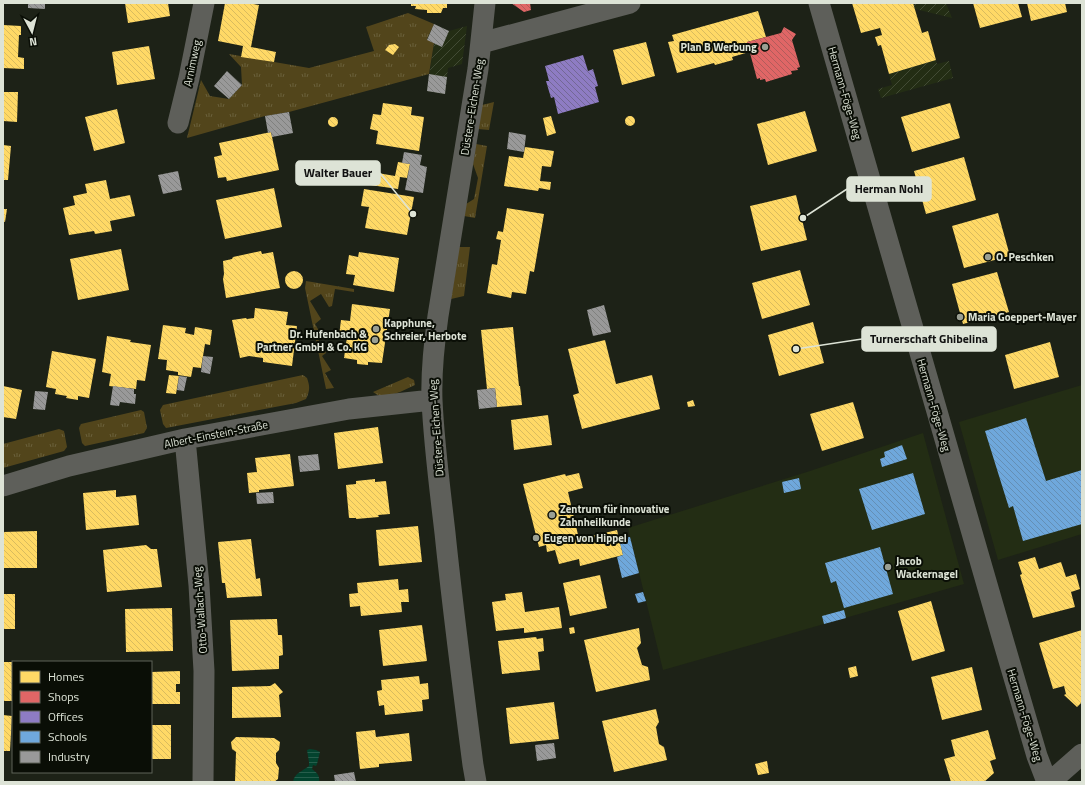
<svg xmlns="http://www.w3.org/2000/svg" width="1085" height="785" font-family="'Titillium Web',sans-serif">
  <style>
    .built { fill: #232d14 }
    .industrial { fill: url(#industrial-furrows) }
    .grass { fill: url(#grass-tufts) }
    .water { fill: url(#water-rules) }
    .homes { fill: url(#homes-back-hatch) }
    .shops { fill: url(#shops-back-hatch) }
    .offices { fill: url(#offices-back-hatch) }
    .schools { fill: url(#schools-back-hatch) }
    .industry { fill: url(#industry-back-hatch) }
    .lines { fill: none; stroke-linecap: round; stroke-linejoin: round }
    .minor { stroke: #5e5f5a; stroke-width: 21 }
    .poi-dot { fill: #9a9f93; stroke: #0a0e06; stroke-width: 1.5 }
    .labels { text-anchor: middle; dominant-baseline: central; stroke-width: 4; stroke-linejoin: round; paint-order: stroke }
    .poi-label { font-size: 11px; font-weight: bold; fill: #dde3d6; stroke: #0a0e06; text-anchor: start }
    .street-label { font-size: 11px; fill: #dde3d6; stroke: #0a0e06 }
    .leader { fill: none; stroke: #dde3d6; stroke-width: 1.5 }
    .callout-dot { fill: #dde3d6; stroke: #0a0e06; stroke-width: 1.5 }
    .callout { fill: #dde3d6; stroke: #dde3d6; stroke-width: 1.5 }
    .callout-label { font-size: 12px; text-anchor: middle; font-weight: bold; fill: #111 }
  </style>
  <defs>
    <pattern id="industrial-furrows" width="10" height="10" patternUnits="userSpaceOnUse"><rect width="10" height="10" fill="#232d14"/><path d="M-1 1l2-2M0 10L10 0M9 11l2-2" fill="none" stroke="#424b35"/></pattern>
    <pattern id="grass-tufts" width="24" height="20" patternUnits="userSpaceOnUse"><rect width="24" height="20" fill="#52451b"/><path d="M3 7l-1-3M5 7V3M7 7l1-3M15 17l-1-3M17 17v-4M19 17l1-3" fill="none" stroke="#6a603b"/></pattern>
    <pattern id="water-rules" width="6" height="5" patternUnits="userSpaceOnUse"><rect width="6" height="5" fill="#03432e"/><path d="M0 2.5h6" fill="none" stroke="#275e4c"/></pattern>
    <pattern id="homes-back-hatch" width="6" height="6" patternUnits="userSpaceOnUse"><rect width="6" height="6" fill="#ffd966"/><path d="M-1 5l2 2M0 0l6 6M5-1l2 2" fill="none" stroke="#d9bb5e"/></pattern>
    <pattern id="shops-back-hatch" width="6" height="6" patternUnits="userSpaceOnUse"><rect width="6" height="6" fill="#e06666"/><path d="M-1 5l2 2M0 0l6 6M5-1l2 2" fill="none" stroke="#b15c5b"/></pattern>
    <pattern id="offices-back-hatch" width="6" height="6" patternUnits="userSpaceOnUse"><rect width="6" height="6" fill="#8e7cc3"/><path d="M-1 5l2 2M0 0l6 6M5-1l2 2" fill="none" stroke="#736895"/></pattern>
    <pattern id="schools-back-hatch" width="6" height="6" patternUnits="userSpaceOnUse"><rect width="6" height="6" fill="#6fa8dc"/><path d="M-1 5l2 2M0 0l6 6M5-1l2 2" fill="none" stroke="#648fb5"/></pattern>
    <pattern id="industry-back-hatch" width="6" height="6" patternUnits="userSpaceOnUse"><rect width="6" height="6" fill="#999"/><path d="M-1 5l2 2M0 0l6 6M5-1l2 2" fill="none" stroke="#7f807e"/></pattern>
  </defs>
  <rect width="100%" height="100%" fill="#1d2217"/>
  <path class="built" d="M1082 385V534L998 560 959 422Z
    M923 433 964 584 663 670 628 528 810 471Z"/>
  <path class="industrial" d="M913 3H946L952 18 915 9Z
    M434 24 449 31 467 26 462 64 448 68 445 94 427 91 434 43 427 40Z
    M936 60 937 64 949 61 953 78 881 98 878 89 892 85 889 74Z"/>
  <path class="grass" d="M408 13 434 24 427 39 434 43 429 74 289 112 265 116 187 138 201 80 210 96 229 99 242 85 241 67 229 54 309 68 374 51 366 27Z
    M494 102 489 130 478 129 482 105Z
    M476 144 487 146 475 218 464 216 466 204 474 199 478 178 473 164Z
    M459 247H470L464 296 451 299Z
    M306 281 354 289V292L335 289 332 306 329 307 321 294 310 301 321 319 315 324 322 336 318 339 326 353 322 356 331 370 325 373 334 388 326 389 305 288Z
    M303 375 307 378C310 386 310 391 306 399L296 403 166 428 163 424 160 410 163 405Z
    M408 377 414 380 415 385 400 392 382 398 373 392Z
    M141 410 144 412 147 428 144 433 85 446 82 443 79 428 81 424Z
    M59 429 64 431 67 447 64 451 3 468V444Z"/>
  <path class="water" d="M310 749 316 750 320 752 317 764 316 766 313 765 312 769C317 773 320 775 319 782H293C294 773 303 771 309 766V762L307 750Z"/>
  <path class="homes" d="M125 3H168L170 16 128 23Z
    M225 3H247L259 5 251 47 276 52 274 62 241 57 243 46 218 41Z
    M411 3H447V8H443L441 13H427V10L415 9 416 6H411Z
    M852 3H913L922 33 928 31 936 60 889 74 881 45 878 46 875 37 882 35 880 28 861 33Z
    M973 3H1018L1022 17 980 28Z
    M1027 3H1065L1067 12 1031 21Z
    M758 11 766 37 747 42 749 52 732 57 733 60 715 65 714 63 677 73 668 42 674 41 672 35Z
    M3 25 21 26V35H19L18 57 24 58V69L3 68Z
    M646 42 655 76 622 85 613 50Z
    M395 44 399 47 393 55 385 50 389 45Z
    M149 46 155 79 117 85 112 52Z
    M3 92H18L17 122 3 121Z
    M383 103 412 107 411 115 424 117 419 151 376 144 378 131 370 129 373 114 381 115Z
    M950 103 960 138 912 152 901 117Z
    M117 109 125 143 94 151 85 117Z
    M805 111 817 151 768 165 757 124Z
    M625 121a5 5 0 1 1 10 0a5 5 0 1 1-10 0Z
    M551 116 556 133 547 136 543 118Z
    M328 122a5 5 0 1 1 10 0a5 5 0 1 1-10 0Z
    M271 132 279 170 227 181 226 177 218 178 214 157 222 155 219 143Z
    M3 145 11 146 8 180H3Z
    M525 147 554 151 551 167 542 166 540 181 551 182 550 190 539 188 538 191 504 186 509 156 523 158Z
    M964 157 976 200 926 214 914 171Z
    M398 162 410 164 407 178 400 177 398 189 370 185 372 172 395 176Z
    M106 180 110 199 130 195 135 216 110 221 112 231 95 234 94 231 69 235 63 208 75 205 73 196 87 193 85 184Z
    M274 188 282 227 225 239 216 200Z
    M364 189 414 197 407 235 365 228 369 207 361 206Z
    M796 195 807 240 761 251 750 206Z
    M507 208 544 214 534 272 530 271 526 294 512 292 511 298 487 293 492 264 497 265 501 240 496 239 498 231 503 232Z
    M3 209H7L5 222 3 221Z
    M998 213 1010 256 964 268 952 226Z
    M121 249 129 290 78 300 70 259Z
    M261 251 262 254 273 252 280 288 226 298 223 279 224 274 223 261 232 259 233 257Z
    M359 252 399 258 394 292 353 285 355 275 346 274 349 255 358 257Z
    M800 270 810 305 762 319 752 283Z
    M285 280a9 9 0 1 1 18 0a9 9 0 1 1-18 0Z
    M997 272 1009 312 963 324 952 284Z
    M352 304 390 309 382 363 368 362V365L357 364V360L344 358 347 337 339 336 341 320 350 321Z
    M255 308 288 312 286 325 297 326 292 366 263 362V358L249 356 240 358 232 320 246 318 247 319 254 318Z
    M813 322 824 363 779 376 768 335Z
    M163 325 186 328 185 333 194 335 195 327 212 330 210 345 205 344 201 368 193 367 191 377 178 375V372L166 370 167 360 158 359Z
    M513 327 519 386H520L522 405 497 407 495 388 487 389 481 330Z
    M107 336 131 340 130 342 151 345 145 381 137 380 136 389 109 386 111 374 102 372Z
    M605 340 616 384 652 375 660 409 582 429 573 395 579 393 568 349Z
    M1050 342 1059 377 1014 389 1005 355Z
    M52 351 96 359 89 398 78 396V400L66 398 67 396 55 394 56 389 46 387Z
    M169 375 179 376 176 394 166 393Z
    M3 386 22 390 16 419 3 417Z
    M693 400 695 406 688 407 687 402Z
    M853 402 864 438 822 451 810 414Z
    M548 415 552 445 514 450 511 420Z
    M378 427 383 463 338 469 334 433Z
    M290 454 294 486 259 490V492L249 493 247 473 257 472 255 458Z
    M579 473 583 488 568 492 579 539 617 530 623 555 580 566 579 559 559 564 555 550 547 552 546 545 539 547 523 484 565 474 566 476Z
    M375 479V482L386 481 390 514 378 515 379 517 356 519V518H349L346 485 356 484V481Z
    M116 490V497L136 495 139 525 86 530 83 493Z
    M418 526 422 562 379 566 376 530Z
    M37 531V568H3V532Z
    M251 539 256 579 260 578 262 596 227 598 225 583H222L218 542Z
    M146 545 151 549H157L162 587 107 592 103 550Z
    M1035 557 1039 569 1061 562 1066 577 1076 574 1080 589 1071 592 1075 607 1033 618 1020 575 1022 574 1018 562Z
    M600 575 607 608 570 616 563 583Z
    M398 579 399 590 408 589 409 602H401L402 612 361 616 360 606 350 607 349 594 358 593 357 583Z
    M522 592 525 612 559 607 562 628 524 633V628L496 631 492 602 506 600 505 594Z
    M3 594H15V629H3Z
    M931 601 945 651 912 661 898 611Z
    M172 608 173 651 126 652 125 609Z
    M277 619 278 635H282L283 655 279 656V669L232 671 230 620Z
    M422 625 427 661 383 666 379 630Z
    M574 627 575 633 570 634 569 628Z
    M639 628 641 643 637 648 642 665 648 667 650 680 596 692 584 640Z
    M1082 630V702L1077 707 1064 695 1066 694 1064 686 1053 689 1039 643Z
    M536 637 537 639 543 638 544 651 538 652 540 670 502 674 498 641Z
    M3 662H13V701H3Z
    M856 666 858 676 850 678 848 668Z
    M972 667 982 710 942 720 931 677Z
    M180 671V684H176V692H180V704H151V672Z
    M419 676 420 684 428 683 429 699 422 700 423 711 385 715 384 705 379 706 377 691 382 690 381 680Z
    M275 683 283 692 279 695 281 717 232 718V687L270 686Z
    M554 702 559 739 510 744 506 708Z
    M656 709 659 722 656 727 659 744 664 747 667 760 614 772 602 721Z
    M3 715 12 716 10 751H3Z
    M151 725H171V759H151Z
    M375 730 376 737 409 733 412 761 379 764V767L360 769 356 732Z
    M988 730 996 759 990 761 994 773 984 782H951L944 759 955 756 951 740Z
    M236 737 274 738 280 742 279 750 276 753V763L279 768 278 779 274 782H235L236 752 232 749 231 742Z
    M767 761 769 773 758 775 755 764Z"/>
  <path class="shops" d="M511 3H530L531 10 524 12Z
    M784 27 796 34 792 40 800 67 797 68 798 70 791 71 792 74 766 82 765 79 760 80V78L757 79 747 42 781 33Z"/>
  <path class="offices" d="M583 55 588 71 593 69 598 86 595 87 599 102 558 114 554 97 551 98 546 81H549L545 66Z"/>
  <path class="schools" d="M1026 418 1046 481 1082 470V524L1023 541 1013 506 1009 508 985 431Z
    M902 445 907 459 882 467 880 459 885 457 884 452Z
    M913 473 925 514 872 530 859 489Z
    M799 478 801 489 784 493 782 482Z
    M630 537 639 573 622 578 617 557 623 555 619 539Z
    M880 547 893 594 844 608 836 581 831 583 825 563Z
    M643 592 646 601 638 603 635 594Z
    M844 610 846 618 824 624 822 616Z"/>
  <path class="industry" d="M28 3H45V9L28 8Z
    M434 24 449 31 442 47 427 40Z
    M227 71 242 85 229 99 214 86Z
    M429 74 447 77 445 94 427 91Z
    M289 112 293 133 272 137 271 132 268 133 265 116Z
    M509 132 526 135 524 152 507 149Z
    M404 152 422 155 420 165 427 167 423 193 405 190 410 164 402 163Z
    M178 171 182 190 163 194 158 175Z
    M604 305 611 332 593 336 587 310Z
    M203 356 213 357 210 374 201 372Z
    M179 376 187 377 184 391 177 390Z
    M113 386 134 389V394H136L135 404 120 402 119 406 110 405Z
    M495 388 497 407 479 409 477 390Z
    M35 391 48 392 45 410 33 409Z
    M318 454 320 470 300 472 298 456Z
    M273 492 274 503 257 504 256 493Z
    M554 743 556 758 537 761 535 745Z
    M354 772 356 782H335L334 775Z"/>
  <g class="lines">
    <path class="minor" d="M819 3 1003 640 1037 756 1047 782
      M481 43 630 3
      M178 123 189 78 204 3
      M185 439 199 585 204 671 203 782
      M3 486 69 466 185 439 349 409 432 400
      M476 782 473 765C463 688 453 611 445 533 440 489 434 445 432 400 431 372 434 344 438 316L478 69 485 3
      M1050 782 1082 754"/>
  </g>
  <g class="poi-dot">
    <circle cx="765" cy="47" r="4"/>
    <circle cx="988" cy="257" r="4"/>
    <circle cx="960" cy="317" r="4"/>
    <circle cx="376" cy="329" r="4"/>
    <circle cx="375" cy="340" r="4"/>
    <circle cx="552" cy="515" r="4"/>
    <circle cx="536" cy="538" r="4"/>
    <circle cx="888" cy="567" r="4"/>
  </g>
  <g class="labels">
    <g class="poi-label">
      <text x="757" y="47" text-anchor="end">Plan B Werbung</text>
      <text x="996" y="257">O. Peschken</text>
      <text x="968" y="317">Maria Goeppert-Mayer</text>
      <text x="384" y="323">Kapphune,<tspan x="384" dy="13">Schreier, Herbote</tspan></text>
      <text x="367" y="334" text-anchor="end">Dr. Hufenbach &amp;<tspan x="367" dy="13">Partner GmbH &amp; Co. KG</tspan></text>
      <text x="560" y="509">Zentrum für innovative<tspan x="560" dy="13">Zahnheilkunde</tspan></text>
      <text x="544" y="538">Eugen von Hippel</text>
      <text x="896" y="561">Jacob<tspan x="896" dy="13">Wackernagel</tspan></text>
    </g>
    <g class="street-label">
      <text transform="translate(192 63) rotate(-78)">Arnimweg</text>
      <text transform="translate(845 93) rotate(74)">Hermann-Föge-Weg</text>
      <text transform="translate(472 107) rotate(-81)">Düstere-Eichen-Weg</text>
      <text transform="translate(934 405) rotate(74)">Hermann-Föge-Weg</text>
      <text transform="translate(436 428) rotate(-94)">Düstere-Eichen-Weg</text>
      <text transform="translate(216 434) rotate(-11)">Albert-Einstein-Straße</text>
      <text transform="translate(200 610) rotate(-94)">Otto-Wallach-Weg</text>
      <text transform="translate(1025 715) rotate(73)">Hermann-Föge-Weg</text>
    </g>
  </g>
  <path class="leader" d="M413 214L380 173M803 218L847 189M796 349L862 339"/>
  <g class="callout-dot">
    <circle cx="413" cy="214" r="4"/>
    <circle cx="803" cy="218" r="4"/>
    <circle cx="796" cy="349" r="4"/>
  </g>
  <g class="callout">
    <rect x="296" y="161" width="84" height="24" rx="4"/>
    <rect x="847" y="177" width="84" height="24" rx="4"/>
    <rect x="862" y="327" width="134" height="24" rx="4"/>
  </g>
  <g class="callout-label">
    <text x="338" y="177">Walter Bauer</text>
    <text x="889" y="193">Herman Nohl</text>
    <text x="929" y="343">Turnerschaft Ghibelina</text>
  </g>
  <rect width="1085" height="785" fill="none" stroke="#dde3d6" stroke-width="8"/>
  <rect x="12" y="661" width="140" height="112" fill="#0a0e06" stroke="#5e6359"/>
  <rect x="20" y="671" width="20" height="12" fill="#ffd966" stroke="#5e6359"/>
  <text x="48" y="681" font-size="12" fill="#dde3d6">Homes</text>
  <rect x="20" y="691" width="20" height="12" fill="#e06666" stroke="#5e6359"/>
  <text x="48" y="701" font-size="12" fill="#dde3d6">Shops</text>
  <rect x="20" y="711" width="20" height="12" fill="#8e7cc3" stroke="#5e6359"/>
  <text x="48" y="721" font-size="12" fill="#dde3d6">Offices</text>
  <rect x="20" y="731" width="20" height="12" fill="#6fa8dc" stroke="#5e6359"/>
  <text x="48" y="741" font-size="12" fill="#dde3d6">Schools</text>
  <rect x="20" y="751" width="20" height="12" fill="#999999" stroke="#5e6359"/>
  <text x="48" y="761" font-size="12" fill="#dde3d6">Industry</text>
  <g transform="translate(32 32) rotate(173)" stroke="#0a0e06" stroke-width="3" paint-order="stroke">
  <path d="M0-3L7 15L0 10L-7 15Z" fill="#dde3d6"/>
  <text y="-6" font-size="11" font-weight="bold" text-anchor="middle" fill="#dde3d6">N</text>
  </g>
</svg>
